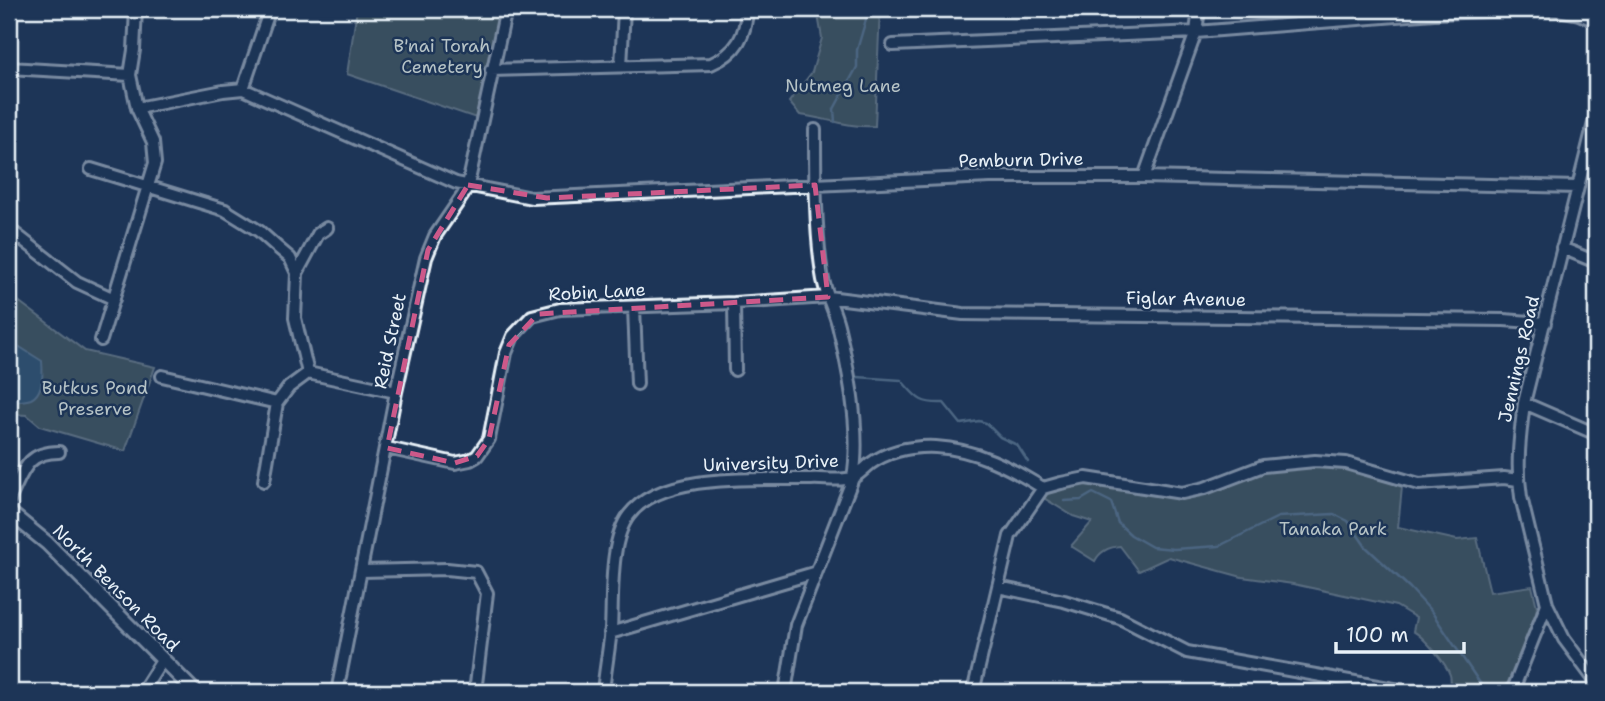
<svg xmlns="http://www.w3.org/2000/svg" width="1605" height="701" font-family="'Shantell Sans',sans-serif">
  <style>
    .green { fill: #5a6d68; stroke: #a1afb0; stroke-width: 2 }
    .water { fill: #416c88; stroke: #84a1b5; stroke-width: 2 }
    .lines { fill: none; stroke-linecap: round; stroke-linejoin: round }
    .stream { stroke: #84a1b5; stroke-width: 2.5 }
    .minor-casing { stroke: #e8f1f8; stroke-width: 16 }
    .major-casing { stroke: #e8f1f8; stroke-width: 18 }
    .minor { stroke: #1d3557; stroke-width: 10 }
    .major { stroke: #1d3557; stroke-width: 12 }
    .marked { fill: none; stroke: #cd598a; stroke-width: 5; stroke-dasharray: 14 9; stroke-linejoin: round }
    .labels { text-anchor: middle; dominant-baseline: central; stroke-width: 5; stroke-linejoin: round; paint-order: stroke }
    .park-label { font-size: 18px; fill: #b6c3c6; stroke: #1d3557 }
    .street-label { font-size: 18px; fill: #e8f1f8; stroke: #1d3557 }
  </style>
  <rect width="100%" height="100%" fill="#1d3557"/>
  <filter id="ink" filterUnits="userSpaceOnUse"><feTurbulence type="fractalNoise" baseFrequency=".0143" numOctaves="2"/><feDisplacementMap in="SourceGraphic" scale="14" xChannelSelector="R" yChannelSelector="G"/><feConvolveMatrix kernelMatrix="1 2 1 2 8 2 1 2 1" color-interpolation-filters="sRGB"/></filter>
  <g filter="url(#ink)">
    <path class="green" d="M357 9H502L476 118 347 74Z
      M817 9H880L875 126C849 128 826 118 800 115L789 102 812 72 822 38Z
      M9 294 85 351 155 367 125 451 40 426 27 415 9 414Z
      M1314 465 1348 466 1402 487 1398 527 1457 540 1477 538 1490 592 1532 586 1537 607 1536 613 1504 692H1449C1450 686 1452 681 1450 675 1446 663 1424 637 1413 631L1416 618 1396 606 1293 584 1242 577 1169 557 1139 571 1120 546C1110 547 1100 551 1095 561L1071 546 1092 522 1073 516 1039 495 1046 488 1084 482 1171 494 1187 499 1266 468Z"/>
    <path class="water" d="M9 335 12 342 42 361C43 372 44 393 31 399 26 401 16 401 9 403Z"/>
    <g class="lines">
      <path class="stream" d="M835 122 834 109 857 67V50L867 16 866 9
        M857 377 901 380C917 398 919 404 944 403L961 424 979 421 986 423 1000 437 1017 445 1028 462
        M1064 501 1081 500 1093 493 1111 502 1118 523 1131 535 1152 547 1174 549 1219 546 1278 517 1334 514 1348 521 1366 547 1410 588 1431 611 1486 692"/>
      <g class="minor-casing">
        <path id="minor" d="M893 45 1196 32 1434 13 1552 9 1579 14 1596 21
          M621 66 624 9
          M9 68 130 75
          M491 70 711 64C737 53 746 35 747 9
          M243 89 270 9
          M137 108 223 91 243 89 456 183 532 198 990 177H1144L1577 187
          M1596 115 1524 403C1520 435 1516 465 1521 497L1547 604 1564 639 1596 682
          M91 169 225 210 259 231 277 247 290 258 297 273 295 318 308 373
          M1144 177 1196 32 1199 9
          M9 229 77 282 114 299
          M1562 248 1596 262
          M297 273 318 234 327 228
          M734 303 735 370
          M634 307 637 384
          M101 340 155 163 153 142 137 108 130 75 134 50 136 9
          M308 373 396 392
          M162 376 277 403 289 387 308 373
          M1524 403 1596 434
          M387 448 455 463 470 460 477 456 489 439 506 353 513 336 532 316 560 309 734 303 828 297 963 314 1504 320 1545 323
          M264 481 277 403
          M9 500C23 473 25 452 59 452
          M362 571 447 569 476 572 487 593 475 692
          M998 587 1064 601 1120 618 1187 652 1411 692
          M610 633 814 573
          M142 692 163 659
          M337 692 396 392 426 258 435 236 463 195 468 185 506 9
          M603 692C605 671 609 650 611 629 613 597 609 541 629 515 662 471 761 480 811 479 823 478 843 482 854 477 859 474 865 468 870 464 890 450 912 446 936 447 975 449 1011 468 1043 488L1061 483 1086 478 1182 493 1205 488 1263 466 1315 461 1346 463 1419 484 1504 478 1518 480
          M785 692 796 625 853 478C861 432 849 370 838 325 834 308 824 292 822 274 815 227 815 178 815 130
          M973 692 1010 536 1043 488
          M1512 692 1547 604"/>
      </g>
      <g class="major-casing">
        <path id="major" d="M9 512 47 543 195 692"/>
      </g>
      <use href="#minor" class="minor"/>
      <use href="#major" class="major"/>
    </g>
  </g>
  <path d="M0 0H1605V701H0ZM468 185 547 198 815 185 828 297 538 314 509 345 489 439 477 456 455 463 387 448 428 250Z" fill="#1d3557" fill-opacity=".55" fill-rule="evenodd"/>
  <path class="marked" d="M468 185 547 198 815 185 828 297 538 314 509 345 489 439 477 456 455 463 387 448 428 250Z"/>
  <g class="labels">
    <g class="park-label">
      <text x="442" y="46">B'nai Torah<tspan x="442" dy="21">Cemetery</tspan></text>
      <text x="843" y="86">Nutmeg Lane</text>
      <text x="95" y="388">Butkus Pond<tspan x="95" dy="21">Preserve</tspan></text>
      <text x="1333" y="529">Tanaka Park</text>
    </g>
    <g class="street-label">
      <text transform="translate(1021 160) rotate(-1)">Pemburn Drive</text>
      <text transform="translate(597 292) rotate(-3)">Robin Lane</text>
      <text transform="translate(1186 299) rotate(1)">Figlar Avenue</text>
      <text transform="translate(390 341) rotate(-78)">Reid Street</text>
      <text transform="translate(1519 359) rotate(-77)">Jennings Road</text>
      <text transform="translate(771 463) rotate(-2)">University Drive</text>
      <text transform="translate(116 588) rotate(45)">North Benson Road</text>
    </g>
  </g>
  <rect width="1605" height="701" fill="none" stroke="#1d3557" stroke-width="35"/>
  <rect x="18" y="18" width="1570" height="666" fill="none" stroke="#e8f1f8" stroke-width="2.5" filter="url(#ink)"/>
  <path d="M1336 642v10h128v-10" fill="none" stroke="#e8f1f8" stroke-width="3.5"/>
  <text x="1346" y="642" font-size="21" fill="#e8f1f8" stroke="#1d3557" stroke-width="5" paint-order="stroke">100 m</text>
</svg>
